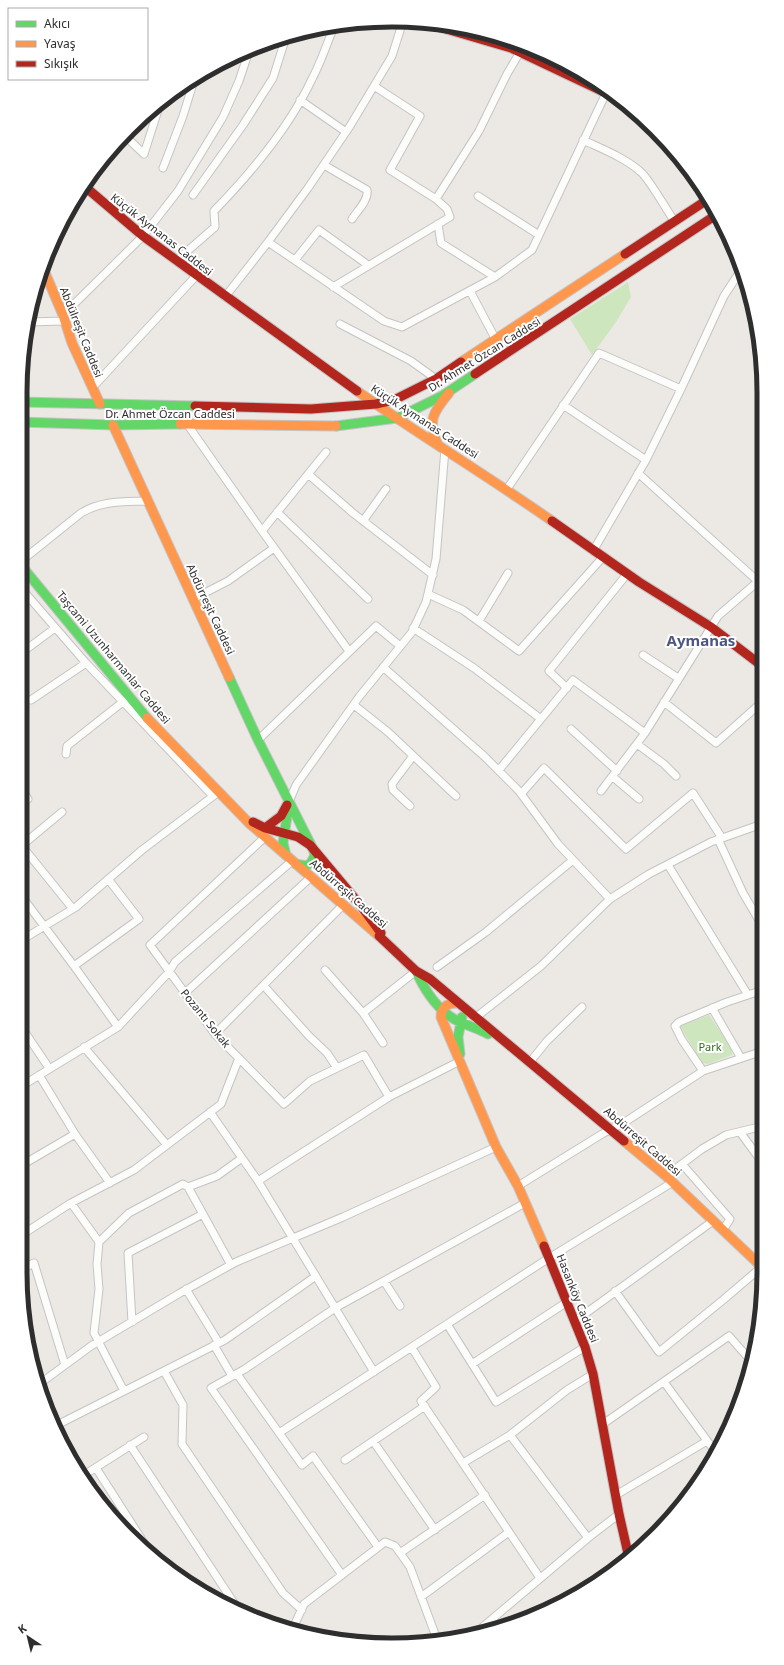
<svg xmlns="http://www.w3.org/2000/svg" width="784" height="1665" font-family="'Noto Sans',sans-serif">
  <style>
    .green { fill: #cee6be }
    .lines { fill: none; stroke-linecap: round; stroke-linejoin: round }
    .street-casing { stroke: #c5c4c5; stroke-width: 9 }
    .fast-casing { stroke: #c5c4c5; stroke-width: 11 }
    .slow-casing { stroke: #c5c4c5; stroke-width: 11 }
    .jam-casing { stroke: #c5c4c5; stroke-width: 11 }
    .street { stroke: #fcfcfb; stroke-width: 7 }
    .fast { stroke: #63d668; stroke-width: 9 }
    .slow { stroke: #ff974d; stroke-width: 9 }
    .jam { stroke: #b3261e; stroke-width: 9 }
    .labels { text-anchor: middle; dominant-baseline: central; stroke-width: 4; stroke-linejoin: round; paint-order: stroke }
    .street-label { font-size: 11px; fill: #2e2e2e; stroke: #fff }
    .park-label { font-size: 11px; fill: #2c6e1b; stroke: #fff }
    .district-label { font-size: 15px; font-weight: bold; fill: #4d5680; stroke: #fff }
    .rim { fill: none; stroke: #2e2e2e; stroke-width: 5 }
  </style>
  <rect width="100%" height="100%" fill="#ece8e4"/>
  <path class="green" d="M628 282 631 297 616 322 592 355 570 319Z
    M709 1015 732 1049V1055L708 1064 702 1063 680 1026Z"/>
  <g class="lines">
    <g class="street-casing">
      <path id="street" d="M374 86 420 116 390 170 436 199
        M300 100 346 132
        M124 135 144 154 160 104
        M583 140C602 149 626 158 642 173 653 185 665 208 675 222
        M324 165 367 190C369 200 357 211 352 219
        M163 168 183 116 195 77
        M193 195 243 125 273 78 286 37
        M478 196 539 235
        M74 202 87 189
        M438 224 441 243 495 277
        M268 242 384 321 402 327 495 277 532 250 606 93
        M295 260 319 230 368 265
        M176 261 215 227 214 211C251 173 289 128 312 79 321 62 327 44 334 26
        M333 287 450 217 447 209 436 199 479 131 507 74 520 52
        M470 291 496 340
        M225 297 268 242 308 188 350 126 392 56 403 21
        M63 315 143 236 178 191 223 117 239 81 250 48
        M27 322 65 321
        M340 324 411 361 436 379
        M92 388 196 276
        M563 405 646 460
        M187 424 262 531 349 651
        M638 473 762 585
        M308 474 353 513 433 575
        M507 489 599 353 681 389
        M277 512 368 599
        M363 521 386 489
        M262 531 326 452
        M593 551 646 460 681 389 724 296 741 270
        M20 562 81 513C103 500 124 502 148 501
        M20 587 86 663 213 796
        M428 594 463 610 519 651 603 557
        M193 599 228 581 274 548
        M479 621 508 573
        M413 628 474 668 541 719
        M20 654 55 628
        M643 655 678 678
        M383 667 484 756 519 791 558 844 610 899
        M567 688 549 671 627 574
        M31 700 86 663
        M664 702 716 743 762 702
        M354 705 388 732 456 796
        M571 729 617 771
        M258 740 376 626 400 646
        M637 744 664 764 676 776
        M66 754 67 746 124 701
        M499 770 573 680 645 733
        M613 777 639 799
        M601 791 645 733 718 616 762 578
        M521 794 544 768 626 849 693 793 722 838
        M289 802 296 785 359 697 412 632 426 602 436 559 445 449
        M20 805 28 799 20 788
        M410 806 393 790 392 784 413 756
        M265 837 150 945 215 1034 284 1104 310 1081 364 1055 389 1097
        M718 839 743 893 763 927
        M22 846 73 909
        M20 847 62 812
        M668 865 748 995
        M20 894 74 966 118 1027
        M20 941 76 907 142 850 216 794
        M74 966 139 919 108 879
        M437 967 486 932 573 860
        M325 970 363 1013 383 1043
        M264 986 309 1036 327 1053 337 1068
        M185 993 311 877
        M712 1008 741 1058
        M363 1013 416 971
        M475 1018 541 966 610 899 649 874 711 842 762 824
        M20 1025 49 1068
        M215 1034 343 905
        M84 1047 167 1145
        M530 1062 547 1041 582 1007
        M703 1071 682 1040 675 1026 679 1022 727 1002 763 990
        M39 1075 75 1134 110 1183
        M20 1087 118 1027 169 972 175 962 292 861
        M210 1112 258 1181 374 1372
        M740 1132 764 1165
        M682 1164 730 1219 723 1230
        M22 1165 75 1134
        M666 1176 702 1149 726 1135 763 1126
        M258 1181 389 1097 460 1061
        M518 1186 602 1134 625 1122 703 1071 763 1051
        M71 1203 99 1242
        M20 1236 71 1203 134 1170 221 1104 239 1058
        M231 1265 188 1187 217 1176 242 1158
        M20 1270 34 1263 65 1365
        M384 1281 400 1306
        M186 1289 219 1343
        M615 1291 659 1352 723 1300 764 1265
        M575 1321 713 1221
        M132 1322 128 1253 203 1214
        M447 1324 496 1402 585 1347
        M214 1345 232 1376
        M412 1348 436 1387 421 1401 540 1578
        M472 1364 567 1302
        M164 1371 183 1405 182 1444 283 1593 302 1610
        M237 1374 302 1465 313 1456 378 1547
        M664 1382 714 1450
        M38 1385 91 1346 180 1293 236 1262 343 1217 496 1147
        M124 1391 94 1333 99 1289 97 1264 99 1242 129 1213 183 1184 188 1187
        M603 1424 729 1336 752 1362
        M57 1425 225 1340 316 1276
        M279 1433 549 1258 673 1182
        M510 1435 588 1538
        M373 1441 435 1530
        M130 1445 234 1603 231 1605
        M345 1460 425 1406
        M463 1463 510 1435 567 1390 593 1374
        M96 1468 153 1557
        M84 1475 144 1437
        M616 1495 707 1441
        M400 1553 485 1495
        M342 1575 211 1388 245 1369 335 1308 525 1203
        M421 1597 509 1532
        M293 1628 304 1604 385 1542 395 1546 410 1567 438 1642
        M478 1631 588 1538 619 1514"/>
    </g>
    <g class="fast-casing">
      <path id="fast" d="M20 402 195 406
        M20 422 113 425 180 424
        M336 426 397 418 442 396 475 374
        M20 564 147 718
        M229 677 258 740 313 849 315 855 311 863 306 866 296 864
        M286 855 283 843 289 803
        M416 971C424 989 436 1008 454 1019 465 1025 477 1028 488 1034
        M460 1054 458 1037 462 1017"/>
    </g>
    <g class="slow-casing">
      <path id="slow" d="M43 268 63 315 72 343 100 404
        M461 362 625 254
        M357 391C421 436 488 476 552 521
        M180 424 336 426
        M113 425 229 677
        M438 445C427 421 433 412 449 393
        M147 718 249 823 379 936
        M456 1003C447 1003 441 1008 441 1017L496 1147 518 1186 544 1246
        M624 1141 666 1176 764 1269"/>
    </g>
    <g class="jam-casing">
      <path id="jam" d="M429 24 511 48 606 93H611
        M83 185 143 236 357 391
        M625 254 707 200
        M475 374 716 215
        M195 406 311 409 376 404 394 400 436 379 461 362
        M552 521 639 582 711 627 762 666
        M253 822 265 828 298 837 310 845 361 906 381 933
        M265 828 281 816 287 805
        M379 936 416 971 430 979 624 1141
        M544 1246 585 1347 593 1374 619 1514 629 1558"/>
    </g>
    <use href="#street" class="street"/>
    <use href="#fast" class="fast"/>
    <use href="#slow" class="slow"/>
    <use href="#jam" class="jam"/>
  </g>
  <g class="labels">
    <g class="street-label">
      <text transform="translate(162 234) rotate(38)">Küçük Aymanas Caddesi</text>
      <text transform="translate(82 332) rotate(68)">Abdülreşit Caddesi</text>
      <text transform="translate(484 354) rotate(-32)">Dr. Ahmet Özcan Caddesi</text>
      <text x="170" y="413">Dr. Ahmet Özcan Caddesi</text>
      <text transform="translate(425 421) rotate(33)">Küçük Aymanas Caddesi</text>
      <text transform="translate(211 609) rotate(65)">Abdürreşit Caddesi</text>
      <text transform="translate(114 657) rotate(50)">Taşcami Uzunharmanlar Caddesi</text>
      <text transform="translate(349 893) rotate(41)">Abdürreşit Caddesi</text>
      <text transform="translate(206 1018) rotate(51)">Pozantı Sokak</text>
      <text transform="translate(643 1141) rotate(41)">Abdürreşit Caddesi</text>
      <text transform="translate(578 1298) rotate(68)">Hasanköy Caddesi</text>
    </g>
    <g class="park-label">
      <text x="710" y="1046">Park</text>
    </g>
    <g class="district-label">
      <text x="701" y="640">Aymanas</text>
    </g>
  </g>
  <path d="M0 0H784V1665H0ZM392 27H392A365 365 0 0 1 757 392V1273A365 365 0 0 1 392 1638H392A365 365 0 0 1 27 1273V392A365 365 0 0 1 392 27Z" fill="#fff" fill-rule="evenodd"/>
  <path class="rim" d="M392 27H392A365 365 0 0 1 757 392V1273A365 365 0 0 1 392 1638H392A365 365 0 0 1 27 1273V392A365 365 0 0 1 392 27Z"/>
  <rect x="8" y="8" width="140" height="72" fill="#ffffff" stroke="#ababab"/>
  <rect x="16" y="21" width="20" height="6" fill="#63d668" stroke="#ababab"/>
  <text x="44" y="28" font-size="12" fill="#2e2e2e">Akıcı</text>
  <rect x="16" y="41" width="20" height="6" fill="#ff974d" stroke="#ababab"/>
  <text x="44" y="48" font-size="12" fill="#2e2e2e">Yavaş</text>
  <rect x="16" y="61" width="20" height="6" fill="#b3261e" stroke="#ababab"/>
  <text x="44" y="68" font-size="12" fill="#2e2e2e">Sıkışık</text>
  <g transform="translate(28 1637) rotate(325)" stroke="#ffffff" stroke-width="3" paint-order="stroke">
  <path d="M0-3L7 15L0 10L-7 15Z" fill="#2e2e2e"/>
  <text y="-6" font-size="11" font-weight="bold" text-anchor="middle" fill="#2e2e2e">K</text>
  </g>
</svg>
